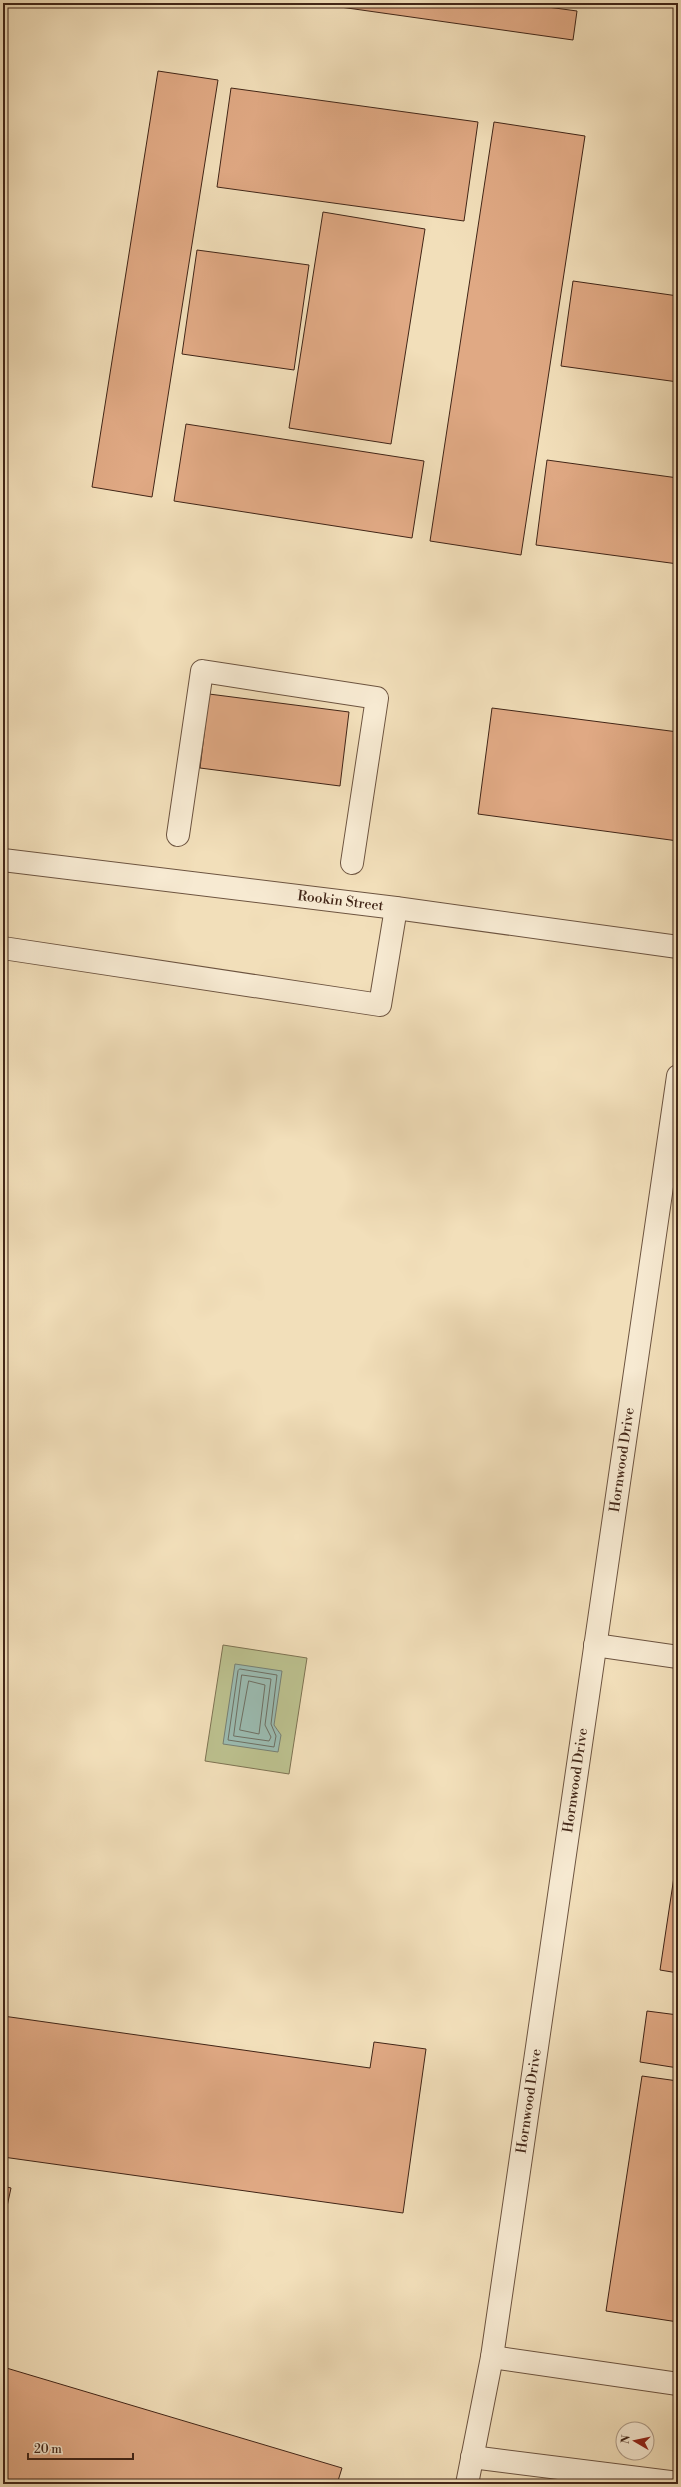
<svg xmlns="http://www.w3.org/2000/svg" width="681" height="2487" font-family="'Libre Bodoni',serif">
  <style>
    .green { fill: #bcc18f; stroke: #7e7353 }
    .water { fill: #9bbcb2; stroke: #778074 }
    .lines { fill: none; stroke-linecap: round; stroke-linejoin: round }
    .shore { stroke: #6e7064; stroke-width: 1 }
    .building { fill: #e0a984; stroke: #412517 }
    .minor-casing { stroke: #6d5440; stroke-width: 24 }
    .minor { stroke: #f7ead2; stroke-width: 22 }
    .labels { text-anchor: middle; dominant-baseline: central; stroke-width: 3.5; stroke-linejoin: round; paint-order: stroke }
    .street-label { font-size: 14px; fill: #412517; stroke: #f7ead2 }
  </style>
  <rect width="100%" height="100%" fill="#f2dfba"/>
  <filter id="stains"><feTurbulence type="fractalNoise" baseFrequency=".005" numOctaves="4"/><feColorMatrix values="0 0 0 0 .2 0 0 0 0 .09 0 0 0 0 .02 0 0 0 .5 -.17"/></filter>
  <radialGradient id="worn" r=".72"><stop offset=".6" stop-color="#630" stop-opacity="0"/><stop offset="1" stop-color="#630" stop-opacity=".3"/></radialGradient>
  <path class="green" d="M223 1645 307 1658 289 1774 205 1761Z"/>
  <path class="water" d="M235 1664 282 1671 274 1725 281 1735 278 1752 223 1744Z"/>
  <g class="lines">
    <path class="shore" d="M240 1669 277 1675 271 1724 276 1736 274 1747 228 1740 238 1671Z
      M242 1675 271 1679 265 1725 271 1737 269 1741 234 1736Z
      M249 1681 265 1685 259 1734 240 1730Z"/>
  </g>
  <path class="building" d="M312 3H518L577 11 573 40Z
    M158 71 218 80 152 497 92 487Z
    M231 88 478 122 464 221 217 187Z
    M494 122 585 136 521 555 430 541Z
    M323 212 425 229 391 444 289 428Z
    M197 250 309 265 294 370 182 354Z
    M573 281 678 296V382L561 366Z
    M186 424 424 461 412 538 174 501Z
    M547 460 678 478V564L536 545Z
    M209 694 349 712 340 786 200 768Z
    M492 708 678 732V841L478 814Z
    M678 1850V1973L660 1970Z
    M647 2011 678 2015V2068L640 2062Z
    M3 2016 370 2068 374 2042 426 2049 403 2213 3 2157Z
    M642 2076 678 2081V2322L606 2311Z
    M3 2186 11 2188 3 2225Z
    M3 2367 342 2468 337 2484H3Z"/>
  <g class="lines">
    <g class="minor-casing">
      <g id="minor">
        <path d="M178 835 202 671 377 698 352 863"/>
        <path id="s1" d="M3 860 396 908 678 947"/>
        <path d="M3 948 380 1005 396 908"/>
        <path d="M595 1645 678 1657"/>
        <path d="M492 2357 678 2384"/>
        <path d="M472 2457 678 2483"/>
        <path id="s2" d="M467 2484 492 2357 678 1076"/>
      </g>
    </g>
    <use href="#minor" class="minor"/>
  </g>
  <g class="labels">
    <g class="street-label">
      <text stroke="none"><textPath href="#s1" startOffset="340">Rookin Street</textPath></text>
      <text stroke="none"><textPath href="#s2" startOffset="1036">Hornwood Drive</textPath></text>
      <text stroke="none"><textPath href="#s2" startOffset="712">Hornwood Drive</textPath></text>
      <text stroke="none"><textPath href="#s2" startOffset="388">Hornwood Drive</textPath></text>
    </g>
  </g>
  <rect width="681" height="2487" fill="none" stroke="#f2dfba" stroke-width="16"/>
  <rect x="4" y="4" width="673" height="2479" fill="none" stroke="#412517" stroke-width="2"/>
  <rect x="8" y="8" width="665" height="2471" fill="none" stroke="#412517"/>
  <g transform="translate(635 2441) rotate(279)"><circle r="19" fill="#f7ead2" stroke="#ae9b87"/>
  <path d="M0-3L7 15L0 10L-7 15Z" fill="#8f2418"/>
  <text y="-6" font-size="11" font-weight="bold" text-anchor="middle" fill="#412517">N</text>
  </g>
  <path d="M28 2453v6h105v-6" fill="none" stroke="#412517" stroke-width="2"/>
  <text x="34" y="2453" font-size="12" fill="#412517" stroke="#f7ead2" stroke-width="3" paint-order="stroke">20 m</text>
  <rect width="100%" height="100%" filter="url(#stains)"/>
  <rect width="100%" height="100%" fill="url(#worn)"/>
</svg>
